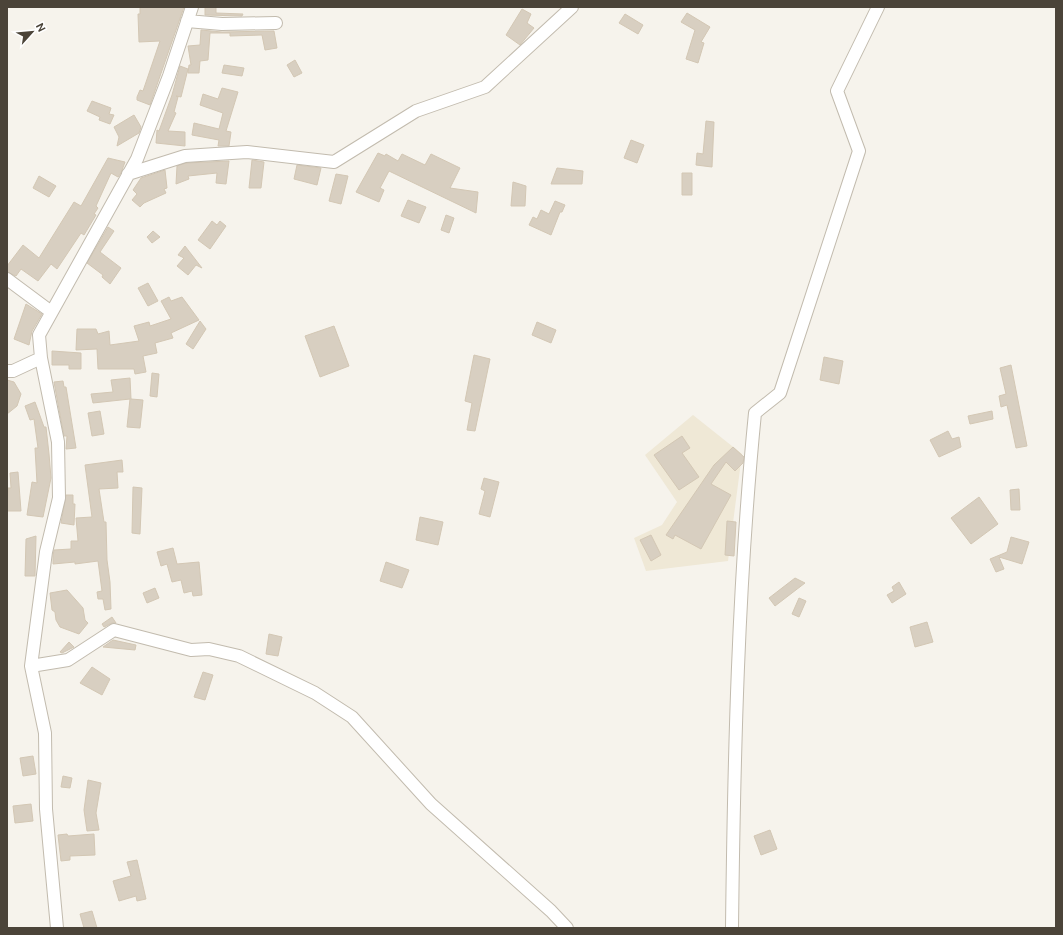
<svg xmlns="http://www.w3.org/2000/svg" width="1063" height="935" font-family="Ubuntu,sans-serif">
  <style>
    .education { fill: #efe8d6 }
    .building { fill: #d8cfc1; stroke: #d3c7b4 }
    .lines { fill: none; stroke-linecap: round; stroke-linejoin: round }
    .minor-casing { stroke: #c2bbae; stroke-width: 14 }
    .minor { stroke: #fff; stroke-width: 12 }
  </style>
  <rect width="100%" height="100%" fill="#f6f3ec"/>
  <path class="education" d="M693 415 742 454 728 561 646 571 634 538 662 525 677 502 645 455Z"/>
  <path class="building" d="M140 7H184L150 105 137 100V97L140 90 143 91 160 41 139 42 138 14H140Z
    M205 7H216V13L243 14 242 16 205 15Z
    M522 9 531 14 527 23 534 28 520 45 506 35Z
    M687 13 710 27 701 42 704 43 698 63 686 59 695 30 681 22Z
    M625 14 643 25 638 34 619 23Z
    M201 30 222 32 274 31 277 48 265 50 262 35 230 36V33H210L208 60 200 61 199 73H188L189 65H191L188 46 200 45Z
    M295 60 302 73 294 77 287 65Z
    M224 65 244 68 242 76 222 73Z
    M180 66 188 69 181 97 176 96 178 97 174 112 176 113 168 131 185 132V146L156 143 157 130 159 131 172 95Z
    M222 88 238 92 226 131 231 132 229 146H218L219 140 192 135 194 123 219 129 223 113 200 105 203 94 218 99Z
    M92 101 111 108 109 114 114 115 110 124 99 120 100 117 87 111Z
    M134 115 141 127 139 133 117 146 119 137 114 127Z
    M706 121 714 122 712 167 696 165 697 153 703 154Z
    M631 140 644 145 637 163 624 158Z
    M378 153 385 156 386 154 398 161 402 154 425 165 431 154 460 168 450 188 478 192 476 213 389 171 380 188 384 190 379 202 356 192Z
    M108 158 125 162 121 173 118 177 111 173 96 206 98 208 94 214 96 215 84 235 81 233 57 269 51 264 38 281 21 269 16 276 7 272V266L23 245 39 258 74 202 81 206Z
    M252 160 264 162 261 188H249Z
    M229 161 226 184 216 183 217 173 188 176 189 179 176 184 177 166 186 163Z
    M297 165 321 168 317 185 294 179Z
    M557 168 583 171 582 184H551Z
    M165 170 167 188 164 189 166 193 144 203 140 207 132 200 137 194 133 190 141 178Z
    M682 173H692V195H682Z
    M336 174 348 176 341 204 329 201Z
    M39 176 56 186 49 197 33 188Z
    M513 182 526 186 525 206H511Z
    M408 200 426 207 419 223 401 216Z
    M555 201 565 205 562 212H560L551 235 529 225 533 217 537 219 541 210 549 214Z
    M446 215 454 218 449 233 441 230Z
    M212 221 217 225 220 221 226 226 210 249 198 240Z
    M108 227 114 231 100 252 121 268 110 284 102 277 103 275 87 263Z
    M153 231 160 237 152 243 147 237Z
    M185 246 202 268 196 265 188 275 177 266 184 258 178 255Z
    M148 283 158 301 148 306 138 288Z
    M169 297 171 301 182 297 199 320 171 333 173 338 155 343 157 353 143 356 146 372 135 374 134 369H98L97 349 76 350 77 329H96L98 334 109 331 110 345 139 341 134 326 149 322 150 326 171 319 161 301Z
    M26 304 42 314 32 331 29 345 14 339Z
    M200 321 206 329 193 349 186 344Z
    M537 322 556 330 551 343 532 335Z
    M334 326 349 366 320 377 305 336Z
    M52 351 81 353V369H69V365H52Z
    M474 355 490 359 475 431 467 430 472 403 465 401Z
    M824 357 843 361 839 384 820 380Z
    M1011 365 1027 446 1016 448 1007 405 1001 407 999 396 1006 394 1000 368Z
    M152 373 159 374 157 397 150 396Z
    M130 378 131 399 143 400 140 428 127 427 130 399 93 403 91 394 113 392 111 380Z
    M7 380 14 382 21 394 17 406 7 414Z
    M63 381 64 387H66L76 448 66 449 67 436H64L54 382Z
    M35 402 44 427H46L49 454 51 478 43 517 27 515 32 482 37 483 35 448H38L34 419 30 420 25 406Z
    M100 411 104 434 92 436 88 413Z
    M992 411 993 419 970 424 968 416Z
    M948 431 952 439 959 437 961 447 939 457 930 440Z
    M682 436 690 448 682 453 699 477 679 490 654 455Z
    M733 447 744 457 743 463 735 471 726 462 711 484 731 495 701 549 675 535 673 539 666 535 714 465Z
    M122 460 123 472H117L118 488 99 489 104 522H106L107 560 110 582 111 609 105 610 103 599H98L97 592 102 591 98 561 75 564V562L53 564V556L54 550 71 549V541H78L76 518 92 517 85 465Z
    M18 472 21 511H7L8 488H11L10 473Z
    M484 478 499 482 490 517 479 514 485 491 481 489Z
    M133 487 142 488 140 534 132 533Z
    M1019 489 1020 510H1011L1010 490Z
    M66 495H73V504H75L74 525 61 523Z
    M979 497 998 524 971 544 951 518Z
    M420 517 443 522 438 545 416 540Z
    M727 521 736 522 734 556 725 555Z
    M651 535 661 555 651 561 640 540Z
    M36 536 35 576H25L26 539Z
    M1011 537 1029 542 1022 564 999 557 1004 569 996 572 990 559 1007 552Z
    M173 548 177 564 199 562 202 595 193 596 192 591 184 593 181 580 172 582 167 564 161 566 157 552Z
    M386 562 409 570 402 588 380 581Z
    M795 578 805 583 775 606 769 598Z
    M899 582 906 594 892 603 887 595 894 591 892 587Z
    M155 588 159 598 147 603 143 593Z
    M67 590 83 608 85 620 88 623 79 634 60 627 56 620 55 612 52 610 50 593Z
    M799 598 806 601 799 617 792 614Z
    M112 617 116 623H112L104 627 102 624Z
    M927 622 933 642 915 647 910 627Z
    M269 634 282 637 278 656 266 654Z
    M113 640 136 645 135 650 103 647Z
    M69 642 74 647 62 653 60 652Z
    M92 667 110 679 102 695 80 683Z
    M203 672 213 675 205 700 194 697Z
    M33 756 36 774 23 776 20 758Z
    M63 776 72 778 70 788 61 787Z
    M88 780 101 783 96 813 99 830 87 831 84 810Z
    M31 804 33 821 15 823 13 806Z
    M770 830 777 849 761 855 754 836Z
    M67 834 68 836 94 834 95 855 70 856V860L61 861 58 835Z
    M137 860 146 899 137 901 136 896 119 901 113 881 131 876 127 862Z
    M92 911 97 928H84L80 914Z"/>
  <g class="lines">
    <g class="minor-casing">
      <path id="minor" d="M187 21 222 24 276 23
        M128 174 185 156 247 152 334 162 416 111 485 87 572 7
        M7 279 50 311
        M7 371H13L41 358
        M31 666 68 660 114 630 191 650 209 649 239 656 315 693 352 717 431 804 551 911 567 928
        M57 928 46 809 45 733 31 666 46 552 59 498 58 442 41 358 39 335 137 159 169 76 192 7
        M732 928C734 756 738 584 755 413L780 393 859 151 837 91 878 7"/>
    </g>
    <use href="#minor" class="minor"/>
  </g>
  <rect width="1063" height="935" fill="none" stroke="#4b4439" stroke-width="16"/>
  <g transform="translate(32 32) rotate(63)" stroke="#ffffff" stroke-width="3" paint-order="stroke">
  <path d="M0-3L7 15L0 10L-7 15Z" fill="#4b4439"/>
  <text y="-6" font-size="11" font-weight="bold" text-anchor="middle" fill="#4b4439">N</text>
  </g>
</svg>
